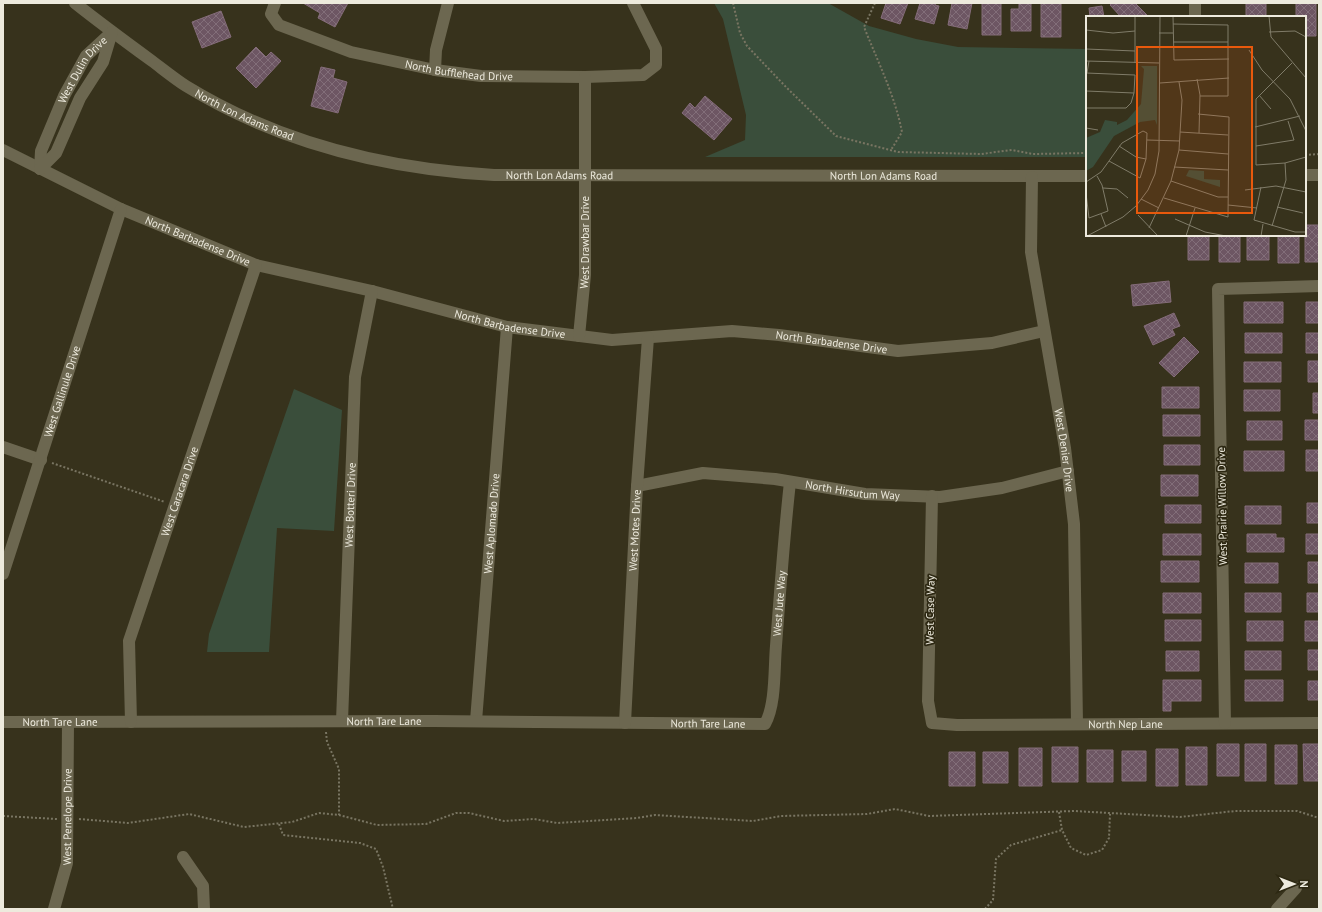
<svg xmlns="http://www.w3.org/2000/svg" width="1322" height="912" font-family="'PT Sans',sans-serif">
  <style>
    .green { fill: #3a4e3b }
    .building { fill: url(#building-cross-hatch); stroke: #846c79 }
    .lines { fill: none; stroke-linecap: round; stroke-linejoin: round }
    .path { stroke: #797562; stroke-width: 2; stroke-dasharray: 2 2; stroke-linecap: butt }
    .minor { stroke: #6c6750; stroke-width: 12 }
    .labels { text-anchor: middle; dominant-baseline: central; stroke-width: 3.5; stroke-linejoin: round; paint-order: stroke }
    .street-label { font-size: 11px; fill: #edeadd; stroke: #2d2812 }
    .inset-road { fill: none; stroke: #807c69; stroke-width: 1 }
    .view { fill: #e8590c; fill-opacity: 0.15; stroke: #e8590c; stroke-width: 2 }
    .inset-edge { fill: none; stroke: #edeadd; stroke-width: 2 }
  </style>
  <defs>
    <pattern id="building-cross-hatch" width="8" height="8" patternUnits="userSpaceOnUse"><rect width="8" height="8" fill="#6d5663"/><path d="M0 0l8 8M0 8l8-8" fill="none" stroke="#826e79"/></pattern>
  </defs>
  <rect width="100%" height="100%" fill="#37321c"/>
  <path class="green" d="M714 3H828L869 26 916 39 958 47 1087 49V157H705L745 140 746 115 723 19Z
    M294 389 342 410 334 531 277 528 269 652H207L209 634Z"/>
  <path class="building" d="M303 3H348L335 27 318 18 320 13Z
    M886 3H908L900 24 881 18Z
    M920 3H936L935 5 939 6 934 24 915 19Z
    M952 3H972L967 29 948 25Z
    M982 3H1001V35H982Z
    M1019 3H1031V31H1011V9H1019Z
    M1041 3H1061V37H1041Z
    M1112 3H1135L1149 17H1121L1110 5Z
    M1296 3H1316V36H1305V17H1296Z
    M1246 4H1266V17H1246Z
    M1102 6 1104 17H1090L1089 8Z
    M221 11 231 37 202 48 192 22Z
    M256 47 266 57 271 52 281 61 256 88 236 68Z
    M321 67 335 70 333 78 347 82 338 113 311 106Z
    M705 96 732 119 714 140 682 113 690 103 695 108Z
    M1305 225H1319V262H1305Z
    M1188 235H1209V260H1188Z
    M1219 235H1240V262H1219Z
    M1247 235H1269V260H1247Z
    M1278 235H1299V263H1278Z
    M1169 281 1171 302 1133 306 1131 285Z
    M1244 302H1283V323H1244Z
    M1306 302H1319V323H1306Z
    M1174 313 1180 326 1172 329 1175 335 1153 345 1144 326Z
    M1245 333H1282V353H1245Z
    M1306 333H1319V353H1306Z
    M1184 337 1199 352 1174 377 1159 363Z
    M1308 361H1319V382H1308Z
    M1244 362H1281V382H1244Z
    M1162 387H1199V408H1162Z
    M1244 390H1280V411H1244Z
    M1313 393H1319V413H1313Z
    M1163 415H1200V436H1163Z
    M1305 420H1319V440H1305Z
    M1247 421H1282V440H1247Z
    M1164 445H1200V465H1164Z
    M1306 450H1319V471H1306Z
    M1244 451H1284V471H1244Z
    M1161 475H1198V496H1161Z
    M1307 503H1319V523H1307Z
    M1165 505H1201V523H1165Z
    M1245 506H1281V524H1245Z
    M1163 534H1201V555H1163Z
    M1247 534H1276V538H1284V552H1247Z
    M1306 534H1319V554H1306Z
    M1161 561H1199V582H1161Z
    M1308 562H1319V583H1308Z
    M1245 563H1278V583H1245Z
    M1163 593H1201V613H1163Z
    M1245 593H1281V612H1245Z
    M1307 593H1319V612H1307Z
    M1165 620H1201V641H1165Z
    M1247 621H1283V641H1247Z
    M1305 621H1319V641H1305Z
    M1308 650H1319V670H1308Z
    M1166 651H1199V671H1166Z
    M1245 651H1281V670H1245Z
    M1163 680H1201V701H1171V711H1163Z
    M1245 680H1283V701H1245Z
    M1308 681H1319V700H1308Z
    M1217 744H1239V776H1217Z
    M1245 744H1266V781H1245Z
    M1303 744H1319V781H1304Z
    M1275 745H1297V784H1275Z
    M1052 747H1078V782H1052Z
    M1186 747H1207V785H1186Z
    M1019 748H1042V786H1019Z
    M1156 749H1178V786H1156Z
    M1087 750H1113V782H1087Z
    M1122 751H1146V781H1122Z
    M949 752H975V786H949Z
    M983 752H1008V783H983Z"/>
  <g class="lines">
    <path class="path" d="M733 3 740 33 747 46 786 87 836 136 898 152 981 154 1012 150 1033 154 1087 153
      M875 3 864 27C878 62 895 96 902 132L891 150
      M1305 155 1319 154
      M52 463 165 502
      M326 732 327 742 339 769V815
      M1059 812 1062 830 1071 848 1086 855 1102 850 1109 838 1110 814
      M3 816 57 819
      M79 819 128 823 189 814 244 827 292 822 319 813 339 815 377 825 426 824 456 813H469L504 821 534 819 557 823 637 818 655 815 753 821 781 816 867 814 895 809 929 816 1074 811 1180 817 1235 811H1297L1319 818
      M279 824 283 835 360 843 376 849 383 867 393 909
      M985 909 993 900 996 859 1011 845 1062 830"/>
    <g class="minor">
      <path id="s1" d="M75 3C100 23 126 42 152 61 164 70 175 79 186 86 279 143 387 169 494 175L1087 176"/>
      <path id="s2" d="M275 3 271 14 279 25 351 52 435 70 481 76 585 77 643 75 656 65V49L633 3"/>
      <path d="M1195 17V3"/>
      <path d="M435 70 436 50 448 3"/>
      <path id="s3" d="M3 150 121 209 256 265 372 291 507 327 612 340 732 331 779 335 898 351 992 343 1044 331"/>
      <path id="s4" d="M40 169 41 151 64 96 86 56 112 32"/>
      <path d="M40 169 56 153 80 98 103 62 112 32"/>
      <path d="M1305 175H1319"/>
      <path id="s5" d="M1032 177 1031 252 1065 448 1074 524 1077 724"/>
      <path id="s6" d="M579 336 585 275V77"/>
      <path d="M3 447 41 460"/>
      <path id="s7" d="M637 486 703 473 775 479 865 494 940 497 1002 488 1068 471"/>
      <path id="s8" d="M932 496 928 701 932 723 957 725 1319 723"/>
      <path id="s9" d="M3 574 121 209"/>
      <path id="s10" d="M342 721 355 377 372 291"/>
      <path id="s11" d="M476 721 507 327"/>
      <path id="s12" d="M3 722 434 721 765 724C776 705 774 668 776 646 780 591 784 536 790 482"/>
      <path id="s13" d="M131 722 129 641 256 265"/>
      <path id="s14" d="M625 723 637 486 648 338"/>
      <path d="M1225 723 1218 289 1319 286"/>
      <path d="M183 857 203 886 204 909"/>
      <path id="s15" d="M54 909 67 863 68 722"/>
      <path d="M1277 909 1296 888"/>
    </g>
  </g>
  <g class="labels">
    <g class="street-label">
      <text stroke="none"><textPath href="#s2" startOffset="212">North Bufflehead Drive</textPath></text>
      <text stroke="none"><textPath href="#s4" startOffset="110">West Dulin Drive</textPath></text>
      <text stroke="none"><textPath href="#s1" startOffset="204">North Lon Adams Road</textPath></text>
      <text stroke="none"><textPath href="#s1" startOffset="528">North Lon Adams Road</textPath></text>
      <text stroke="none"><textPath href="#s1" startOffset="852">North Lon Adams Road</textPath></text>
      <text stroke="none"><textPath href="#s3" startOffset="215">North Barbadense Drive</textPath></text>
      <text stroke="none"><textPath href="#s6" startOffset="94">West Drawbar Drive</textPath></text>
      <text stroke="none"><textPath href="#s3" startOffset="539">North Barbadense Drive</textPath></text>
      <text stroke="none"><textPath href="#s3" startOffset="863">North Barbadense Drive</textPath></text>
      <text stroke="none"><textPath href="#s9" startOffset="192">West Gallinule Drive</textPath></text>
      <text stroke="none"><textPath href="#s5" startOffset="276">West Denier Drive</textPath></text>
      <text stroke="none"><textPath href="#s7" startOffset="218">North Hirsutum Way</textPath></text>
      <text stroke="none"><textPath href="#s13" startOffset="239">West Caracara Drive</textPath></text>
      <text stroke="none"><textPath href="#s10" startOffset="216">West Botteri Drive</textPath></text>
      <text transform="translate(1222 506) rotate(-91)">West Prairie Willow Drive</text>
      <text stroke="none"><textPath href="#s11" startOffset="198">West Aplomado Drive</textPath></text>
      <text stroke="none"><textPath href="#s14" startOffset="193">West Motes Drive</textPath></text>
      <text stroke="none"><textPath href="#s12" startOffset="884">West Jute Way</textPath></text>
      <text transform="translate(930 610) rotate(-89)">West Case Way</text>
      <text stroke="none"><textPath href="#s12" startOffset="381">North Tare Lane</textPath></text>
      <text stroke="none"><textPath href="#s12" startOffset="57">North Tare Lane</textPath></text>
      <text stroke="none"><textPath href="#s12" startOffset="705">North Tare Lane</textPath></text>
      <text stroke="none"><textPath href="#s8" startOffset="421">North Nep Lane</textPath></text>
      <text stroke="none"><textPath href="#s15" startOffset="94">West Penelope Drive</textPath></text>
    </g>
  </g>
  <g transform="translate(1086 16)">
    <rect width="220" height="220" fill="#37321c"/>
    <path d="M55 50H71V109L69 104 54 106 28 120 7 151 0 155V122L14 116 19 104 31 106V109L41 104 55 88 58 53ZM103 154 118 155V163L134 164V171L100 160Z" fill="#3a4e3b"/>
    <path class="inset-road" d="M87 0 88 44 143 43M183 0 185 21 220 62M87 8 142 9V80H114M0 14 27 17 49 15M183 16 209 15 220 21M73 17H87M87 26H142M0 33 49 35M163 34 176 54 204 83 220 115M0 45 73 47M49 47V0M206 47 170 83V149L199 147 220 141M0 57 49 59 48 77 45 87 40 92H0M1 57 3 45M111 63 114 79 113 117M74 67 143 62M0 75 48 77M173 79 185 93M169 111 214 100M0 112 12 114M94 116 142 119M61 124 94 125M33 130 50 141 60 143M170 130 208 124 202 105M93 134 142 138M88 151 142 154M85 165 132 181H142M0 166 15 156 23 145 33 131 36 127 57 115 61 117 60 143 54 162 23 145M175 171 168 204 209 216H220M17 172 31 173 42 182M159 174 190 170 220 176M0 177 3 202 22 195 16 169 11 160M78 182 142 201 143 101 112 98M55 183 73 192M142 189 171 192M191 191 217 197M15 198 20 211M52 199 72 220M89 203 119 216 140 220M186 210 200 164 199 147M63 212 85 165 93 134 96 84 93 66M1 220 37 201 50 190 62 174 69 158 73 135 74 0M100 220 109 192M175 220 177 208"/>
    <path class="view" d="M51 31H166V197H51Z"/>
    <rect width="220" height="220" class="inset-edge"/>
  </g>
  <rect width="1322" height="912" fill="none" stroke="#edeadd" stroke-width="8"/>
  <g transform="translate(1294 884) rotate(90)" stroke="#2d2812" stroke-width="3" paint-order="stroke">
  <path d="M0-3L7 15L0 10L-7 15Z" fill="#edeadd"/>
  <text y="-6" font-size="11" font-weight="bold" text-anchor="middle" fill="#edeadd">N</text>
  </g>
</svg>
